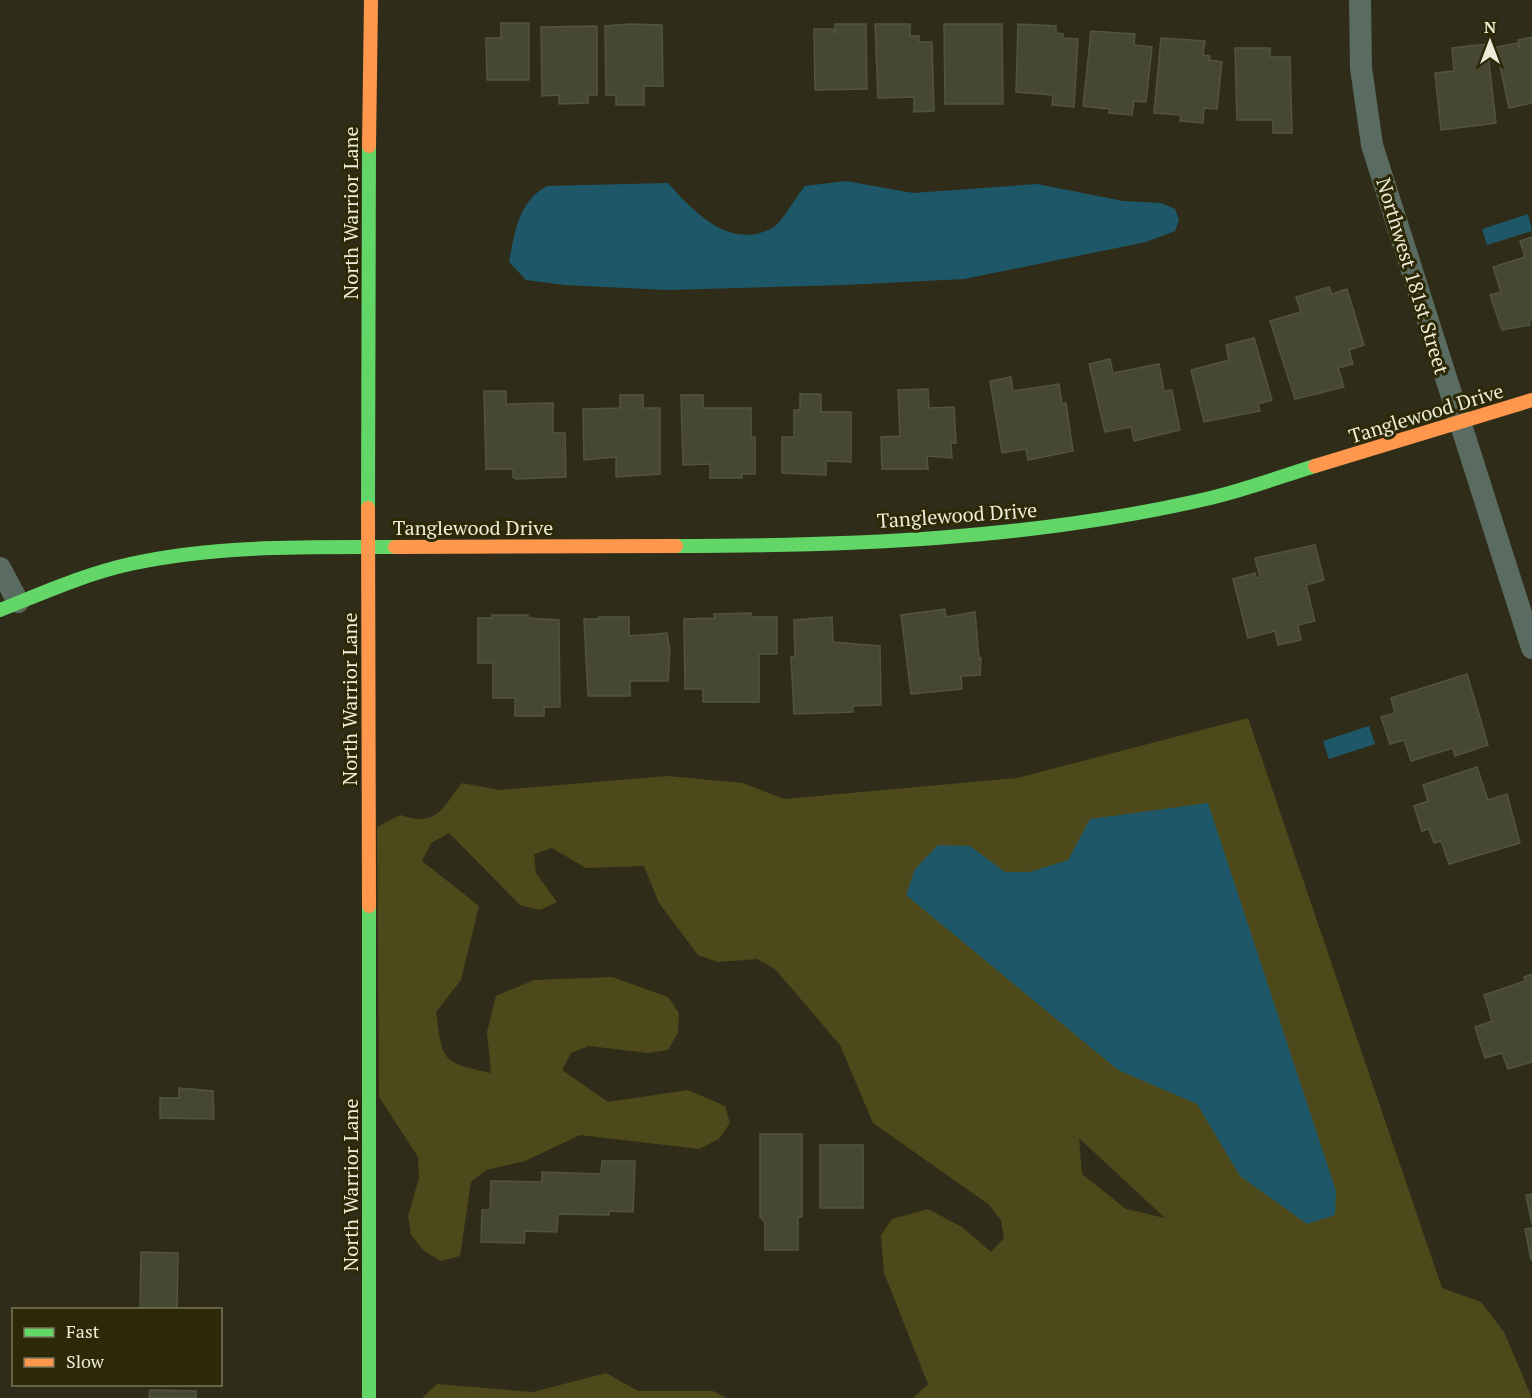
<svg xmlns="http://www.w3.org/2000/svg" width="1532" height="1398" font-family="'PT Serif',serif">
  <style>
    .green { fill: #4e491a; fill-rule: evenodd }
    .water { fill: #1e5868 }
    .building { fill: #464833; stroke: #525345; stroke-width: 1.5 }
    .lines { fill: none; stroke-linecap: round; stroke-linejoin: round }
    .street { stroke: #5a6c61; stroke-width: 22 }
    .fast { stroke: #63d668; stroke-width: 14 }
    .slow { stroke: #ff974d; stroke-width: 14 }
    .labels { text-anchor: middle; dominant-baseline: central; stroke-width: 6; stroke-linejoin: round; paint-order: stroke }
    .street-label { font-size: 20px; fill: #edecd9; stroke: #2d2907 }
  </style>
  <rect width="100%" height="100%" fill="#2f2d1a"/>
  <path class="green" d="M1248 718 1442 1288 1481 1302 1504 1332 1532 1398H913L928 1384 884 1273 881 1235 892 1219 928 1209 962 1227 991 1252 1004 1238 1001 1220 988 1204 873 1123 840 1045 775 969 757 959 718 962 698 955 659 903 644 866 586 868 552 848 534 854 536 873 557 902 540 910 520 905 449 833 431 843 422 861 479 906 461 980 436 1012C443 1062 441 1062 491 1073L487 1032 496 996 534 980 612 977 668 997 679 1013 678 1033 668 1050 648 1053 589 1046 571 1053 562 1070 608 1102 688 1090 725 1106 730 1123 719 1139 699 1149 580 1135 525 1161 486 1170 471 1182 460 1256 441 1261 424 1251 411 1235 408 1216 419 1178 418 1157 379 1097 377 827 400 815C437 827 441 810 462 783L499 790 667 776 743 783 784 799 1017 778ZM1079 1138 1165 1218 1126 1209 1082 1174Z
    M606 1373 638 1391H713L727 1398H422L437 1384 533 1392Z"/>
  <path class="water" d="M846 181 913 193 1037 184 1123 201 1161 203 1175 209 1179 220 1175 231 1146 242 964 279 844 285 667 290 565 285 526 280 509 262C515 232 518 202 547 186L668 183C694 212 731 252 774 227 782 222 797 195 805 186Z
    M1528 214 1532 231 1487 245 1482 229Z
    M1369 726 1375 744 1329 759 1323 741Z
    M1208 803 1336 1191 1335 1215 1307 1224 1240 1176 1197 1104 1118 1070 906 895 915 869 938 845 970 846 1005 872H1030L1068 860 1090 819Z"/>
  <path class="building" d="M501 23H529V80H487L486 38H501Z
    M630 24 662 25 663 86H644V105H616V95H606L605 26Z
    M835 24H866L867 89 815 90 814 29H833L835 34Z
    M875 24H910V36H919V42H932L934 111 914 112V97L878 98Z
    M944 24H1002L1003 104H945Z
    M1018 24 1056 26V33L1063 34V38L1078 39 1074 107 1052 105 1053 95 1016 92Z
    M597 26V95H588V103L559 104V95L542 96 541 27Z
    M1091 31 1135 34 1134 45 1152 47 1146 102 1134 101 1132 115 1109 113 1110 109 1083 106Z
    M1532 37V103L1509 108 1496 47 1517 43 1520 48 1518 40Z
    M1161 38 1205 41 1203 55 1210 56 1209 60 1222 62 1217 109 1204 108 1203 123 1180 121 1181 115 1154 113Z
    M1487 44 1496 123 1441 130 1435 73 1454 71 1452 48Z
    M1235 48H1270V57H1290L1292 133H1273V120H1237Z
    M1532 237V320L1529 321 1530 325 1502 330 1490 295 1501 292 1493 267 1525 257 1520 241Z
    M1329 287 1332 294 1347 289 1364 345 1349 350 1353 364 1338 368 1344 387 1295 399 1270 321 1301 312 1296 297Z
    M1254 338 1272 400 1258 404 1260 411 1204 422 1191 370 1229 360 1226 345Z
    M1110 359 1113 373 1159 364 1164 391 1172 390 1180 430 1134 441 1131 427 1105 432 1089 364Z
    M1011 377 1013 391 1059 384 1062 404 1066 403 1073 451 1028 460 1026 449 1002 453 990 381Z
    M928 389 929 408 954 407 956 443H951L952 458 927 456 928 469H882L881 437 900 436 898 390Z
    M484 391H506V404L553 403V433H565L566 477 516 479 513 477V469H486Z
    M800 394H821V412H851V462L826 461V475L782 473V437H794V410H800Z
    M620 395H643V408H660V474L616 477V457L584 460 583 409 620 408Z
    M681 395H703V408H751V437H755V474H742V478H710V464L683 465Z
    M1315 545 1324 580 1306 585 1315 621 1298 625 1301 640 1278 645 1275 631 1248 638 1233 579 1255 573 1256 578 1260 577 1255 558Z
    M945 609 946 617 975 612 979 658H981L980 675 961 676 962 689 911 694 901 615Z
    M751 613V617H777V654H759V702H703V689H685L684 619 715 618 714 614Z
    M492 615H528V618L559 620 560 707H544V716H515V698H493V663H478V618H492Z
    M599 617H629V636L667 633 670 651 668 681H630V696H588L584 619H599Z
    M832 617 833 642 880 646 881 705 853 706V712L794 714 791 657H795L794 620Z
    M1467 674 1488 745 1455 756 1453 748 1411 761 1404 740 1390 744 1381 717 1395 713 1391 698Z
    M1477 767 1488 800 1507 794 1520 843 1449 864 1441 841 1434 843 1429 829 1422 831 1414 806 1428 801 1423 785Z
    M1532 974V1062L1508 1069 1502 1053 1485 1058 1475 1027 1492 1021 1484 995 1525 981 1524 977Z
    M179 1088 213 1091 214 1119 160 1118V1098H179Z
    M760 1134H802V1217H798V1250H765V1222L760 1217Z
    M820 1145H863V1208H820Z
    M602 1161H635L633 1212 609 1211V1215L558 1214 557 1232 525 1231 524 1243 481 1242 482 1210H490L491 1181 542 1182V1172L601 1174Z
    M1532 1194V1224L1526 1195Z
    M1532 1228V1260H1531L1525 1229Z
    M141 1252 178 1253 177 1310H140Z
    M150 1390 196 1391V1398H149Z"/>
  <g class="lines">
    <path class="street" d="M1360 0 1361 68 1372 145 1532 648
      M0 568 18 602"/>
    <path class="fast" d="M368 508 369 146
      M676 546C853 546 1032 539 1206 499 1242 491 1279 477 1315 466
      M0 610C43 593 85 574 130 564 216 545 308 547 395 547
      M369 906V1398"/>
    <path class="slow" d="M369 146 371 0
      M1315 466 1532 400
      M368 508 369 906
      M395 547 676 546"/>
  </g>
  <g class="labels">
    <g class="street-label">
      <text transform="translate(350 213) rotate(-90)">North Warrior Lane</text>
      <text transform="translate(1413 276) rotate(73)">Northwest 181st Street</text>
      <text transform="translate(1426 413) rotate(-17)">Tanglewood Drive</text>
      <text transform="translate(957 515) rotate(-4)">Tanglewood Drive</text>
      <text x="473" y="527">Tanglewood Drive</text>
      <text transform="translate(349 699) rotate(-90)">North Warrior Lane</text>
      <text transform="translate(350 1185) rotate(-90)">North Warrior Lane</text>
    </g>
  </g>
  <rect x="12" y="1308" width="210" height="78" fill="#2d2907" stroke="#7a775b" stroke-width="1.5"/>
  <rect x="24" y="1328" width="30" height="9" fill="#63d668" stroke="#7a775b" stroke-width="1.5"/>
  <text x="66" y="1338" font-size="18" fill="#edecd9">Fast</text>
  <rect x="24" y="1358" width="30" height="9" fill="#ff974d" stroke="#7a775b" stroke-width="1.5"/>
  <text x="66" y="1368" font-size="18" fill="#edecd9">Slow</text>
  <g transform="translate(1490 42)" stroke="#2d2907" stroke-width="4.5" paint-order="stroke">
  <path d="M0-4.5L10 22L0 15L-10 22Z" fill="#edecd9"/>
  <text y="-9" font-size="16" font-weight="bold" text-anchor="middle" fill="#edecd9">N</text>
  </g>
</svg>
